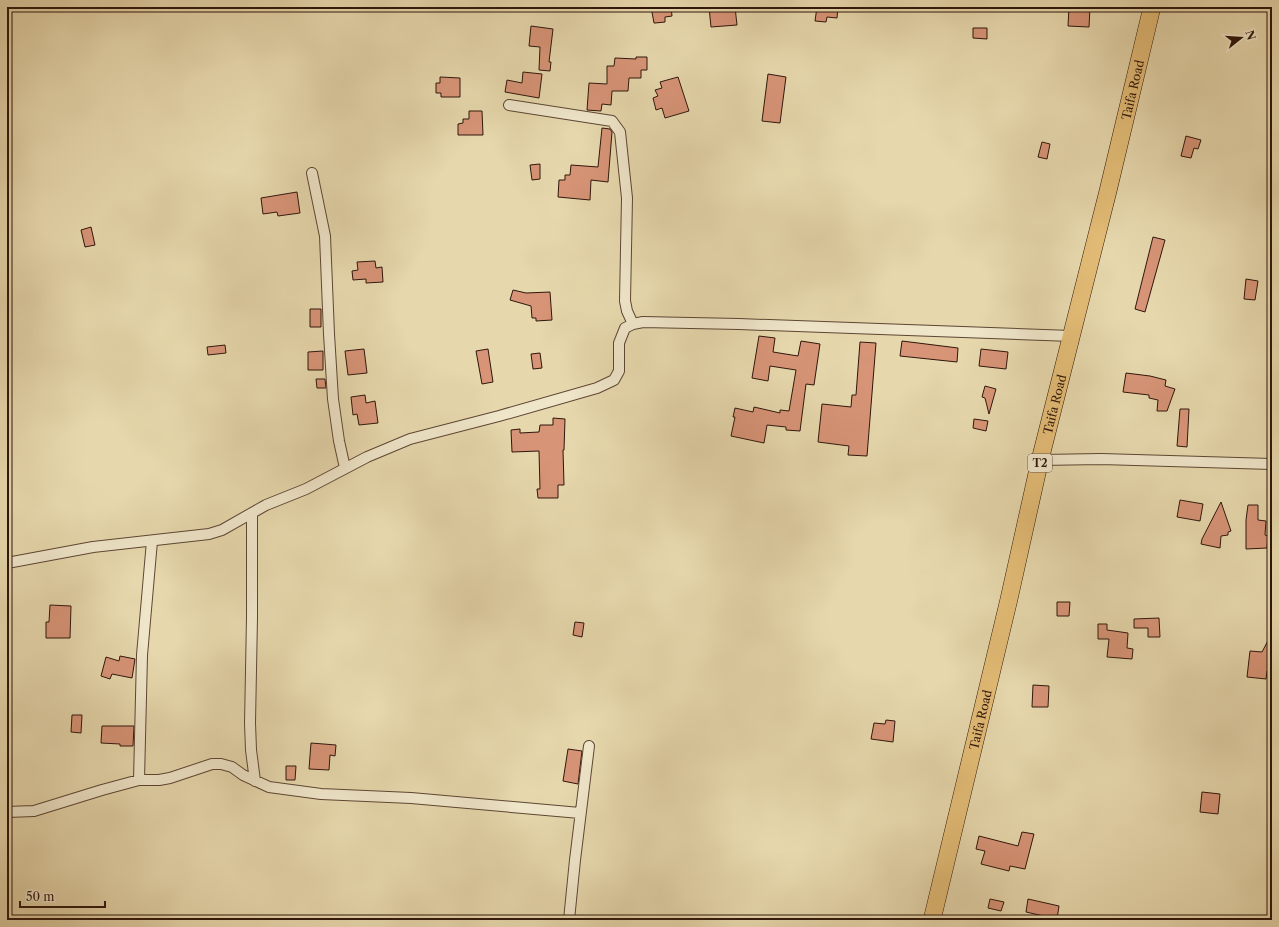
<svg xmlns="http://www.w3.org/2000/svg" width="1279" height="927" font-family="'Libre Caslon Text',serif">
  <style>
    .building { fill: #d79477; stroke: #2f160b }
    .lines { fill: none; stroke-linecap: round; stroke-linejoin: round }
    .minor-casing { stroke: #5d4633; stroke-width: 12 }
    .trunk-casing { stroke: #2f160b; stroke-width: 18 }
    .minor { stroke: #efe5c9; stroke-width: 10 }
    .trunk { stroke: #e3bc76; stroke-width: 17 }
    .labels { text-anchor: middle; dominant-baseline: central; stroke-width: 3; stroke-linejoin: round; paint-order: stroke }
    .shield { fill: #efe5c9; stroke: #695444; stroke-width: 1 }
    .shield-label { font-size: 11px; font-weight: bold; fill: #2f160b }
    .street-label { font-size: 12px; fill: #2f160b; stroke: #efe5c9 }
  </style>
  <rect width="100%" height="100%" fill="#e6d7ac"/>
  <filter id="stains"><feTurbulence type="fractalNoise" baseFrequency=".005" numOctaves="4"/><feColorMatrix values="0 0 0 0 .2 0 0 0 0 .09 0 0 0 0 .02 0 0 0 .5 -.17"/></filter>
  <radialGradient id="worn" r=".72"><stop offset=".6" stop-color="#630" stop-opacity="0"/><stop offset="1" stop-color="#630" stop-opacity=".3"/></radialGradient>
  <path class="building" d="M651 7H671L672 16 665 17V22L655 23H654Z
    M709 7H735L737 25 711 27Z
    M817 7H838L837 18 827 17 826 22 815 21Z
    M1069 7H1090L1089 27 1068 26Z
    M531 26 553 29 549 62H551L550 71 539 70 540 47 529 46Z
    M973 28H987V39L973 38Z
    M636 57H647V70H641V78H629L628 91H612L611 105 602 104 601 111 587 110 589 83 607 84V66H614L615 58 636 59Z
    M523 72 542 74 539 98 505 92 507 80 522 83Z
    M768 74 786 77 780 123 762 121Z
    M440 77 460 78V97H441V93H436V83H440Z
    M678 77 689 111 665 118 662 108 656 110 653 98 658 96 655 90 662 88 660 82Z
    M469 111H482L483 135H458V124L463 123V119H469Z
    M602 128 610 129 612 132 608 182 591 180 590 200 558 197 559 180H565V175H570L571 165 598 167Z
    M1186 136 1201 140 1198 149 1194 148 1191 158 1181 156Z
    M1042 142 1050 144 1047 159 1038 157Z
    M540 164V179L532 180 530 165Z
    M297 192 300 213 278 216 277 212 263 214 261 198Z
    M91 227 95 245 85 247 81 230Z
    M1153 237 1165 240 1145 312 1135 309Z
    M375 261 376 268 382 267 383 282 366 283V279L353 280 352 271 358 270 357 262Z
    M1246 279 1258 281 1255 300 1244 299Z
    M513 290 526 293 550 292 552 320 536 321V318H532L531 306 510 300Z
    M310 309H321V327H310Z
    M759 336 775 338 773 352 798 356 801 341 820 344 814 385 806 384 800 431 786 430V427L767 425 764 443 731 436 735 417H733L735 408 753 412 754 407 780 413V410L789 411 796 370 770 366 768 381 752 378Z
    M902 341 958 348 957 362 900 356Z
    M860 342 876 343 867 456 848 455 849 446 818 442 822 404 851 407 852 395H856Z
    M225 345 226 353 208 355 207 347Z
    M364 349 367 373 348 375 345 351Z
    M488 349 493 382 482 384 476 351Z
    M981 349 1008 352 1006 369 979 366Z
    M323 351V370H308V352Z
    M540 353 542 368 533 369 531 354Z
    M1126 373 1150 376 1166 380 1165 386 1175 389 1167 411H1157L1158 400 1149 398V395L1123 392Z
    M316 379H325L326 388H317Z
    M985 386 996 389 989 414 985 398 982 397Z
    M365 395 366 403 375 401 378 423 359 425 357 414 353 415 351 397Z
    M1180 409H1189L1187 447 1177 446Z
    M553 418 565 419 564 450H563L564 485H558V498H538L537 489H540L539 451 512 452 511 430 520 429V433L539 432 540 425H553Z
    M974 419 988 421 986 431 973 428Z
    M1180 500 1203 504 1200 521 1177 517Z
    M1221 502 1231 531 1228 532V535L1221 536 1220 548 1201 544 1202 539Z
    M1248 505H1258V520L1266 521 1265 535 1268 536 1267 548 1246 549V520Z
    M1057 602H1070L1069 616H1057Z
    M50 605 71 606 70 638H46V622H49Z
    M1159 618 1160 637H1148V628H1134V619Z
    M575 622 584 623 582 637 573 635Z
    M1098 624H1107V630L1128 633 1127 648 1133 649 1132 659 1107 657 1109 639H1098Z
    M1272 633 1271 671H1267L1266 679 1247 677 1250 651 1262 652Z
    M120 656 135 659 132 678 112 674 110 679 101 676 106 657 119 661Z
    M1033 685 1049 686 1048 707H1032Z
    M72 715H82L81 733 71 732Z
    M886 720 895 721 893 742 871 739 874 723 885 724Z
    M102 726H134L133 746H120V744L101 743Z
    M311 743 336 745 335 756 330 755 329 770 309 769Z
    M568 749 582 751 578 784 563 781Z
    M286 766H296L295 780H286Z
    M1202 792 1220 794 1218 814 1200 812Z
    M1022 832 1034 834 1025 869 1010 866 1009 871 981 864 985 851 976 849 979 836 1018 846Z
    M990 899 1004 902 1001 911 988 908Z
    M1028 899 1059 906 1057 919 1026 912Z"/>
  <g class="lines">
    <g class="minor-casing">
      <path id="minor" d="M509 105 612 121 620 132 627 198 625 301 627 311 633 324
        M312 173 325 236 329 334 333 399 339 441 345 468
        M1040 460 1101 459 1272 464
        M252 513V617L250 723 251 750 255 781
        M7 563 93 547 209 534 222 530 266 505 306 489 367 457 410 439 499 416 597 388 614 380 619 371V343L625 328 633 324 643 322 739 324 1072 336
        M139 780 142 655 152 541
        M7 812 34 811 102 790 139 780H159L170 778 212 764H221L232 767 243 775 269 787 321 794 411 798 580 813
        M569 920 575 860 589 746"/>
    </g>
    <g class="trunk-casing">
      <g id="trunk">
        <path id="s1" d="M932 920 1009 599 1040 460 1108 191 1152 7"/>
      </g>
    </g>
    <use href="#minor" class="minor"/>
    <use href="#trunk" class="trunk"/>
  </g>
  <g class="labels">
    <rect class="shield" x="1028" y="454" width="24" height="18" rx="3"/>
    <g class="shield-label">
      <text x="1040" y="463">T2</text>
    </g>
    <g class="street-label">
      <text stroke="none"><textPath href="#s1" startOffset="854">Taifa Road</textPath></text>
      <text stroke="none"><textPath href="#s1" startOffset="530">Taifa Road</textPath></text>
      <text stroke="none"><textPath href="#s1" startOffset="206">Taifa Road</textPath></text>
    </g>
  </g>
  <rect width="1279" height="927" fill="none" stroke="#e6d7ac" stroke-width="24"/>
  <rect x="8" y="8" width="1263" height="911" fill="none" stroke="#2f160b" stroke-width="2"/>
  <rect x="12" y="12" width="1255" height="903" fill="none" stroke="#2f160b"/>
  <g transform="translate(1241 38) rotate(73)" stroke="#efe5c9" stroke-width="3" paint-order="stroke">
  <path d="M0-3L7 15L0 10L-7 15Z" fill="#2f160b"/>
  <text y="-6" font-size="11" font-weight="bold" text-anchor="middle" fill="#2f160b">N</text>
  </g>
  <path d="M20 901v6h85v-6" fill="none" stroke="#2f160b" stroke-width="2"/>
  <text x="26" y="901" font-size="12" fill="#2f160b" stroke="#efe5c9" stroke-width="3" paint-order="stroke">50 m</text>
  <rect width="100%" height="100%" filter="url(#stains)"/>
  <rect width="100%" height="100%" fill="url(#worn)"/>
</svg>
